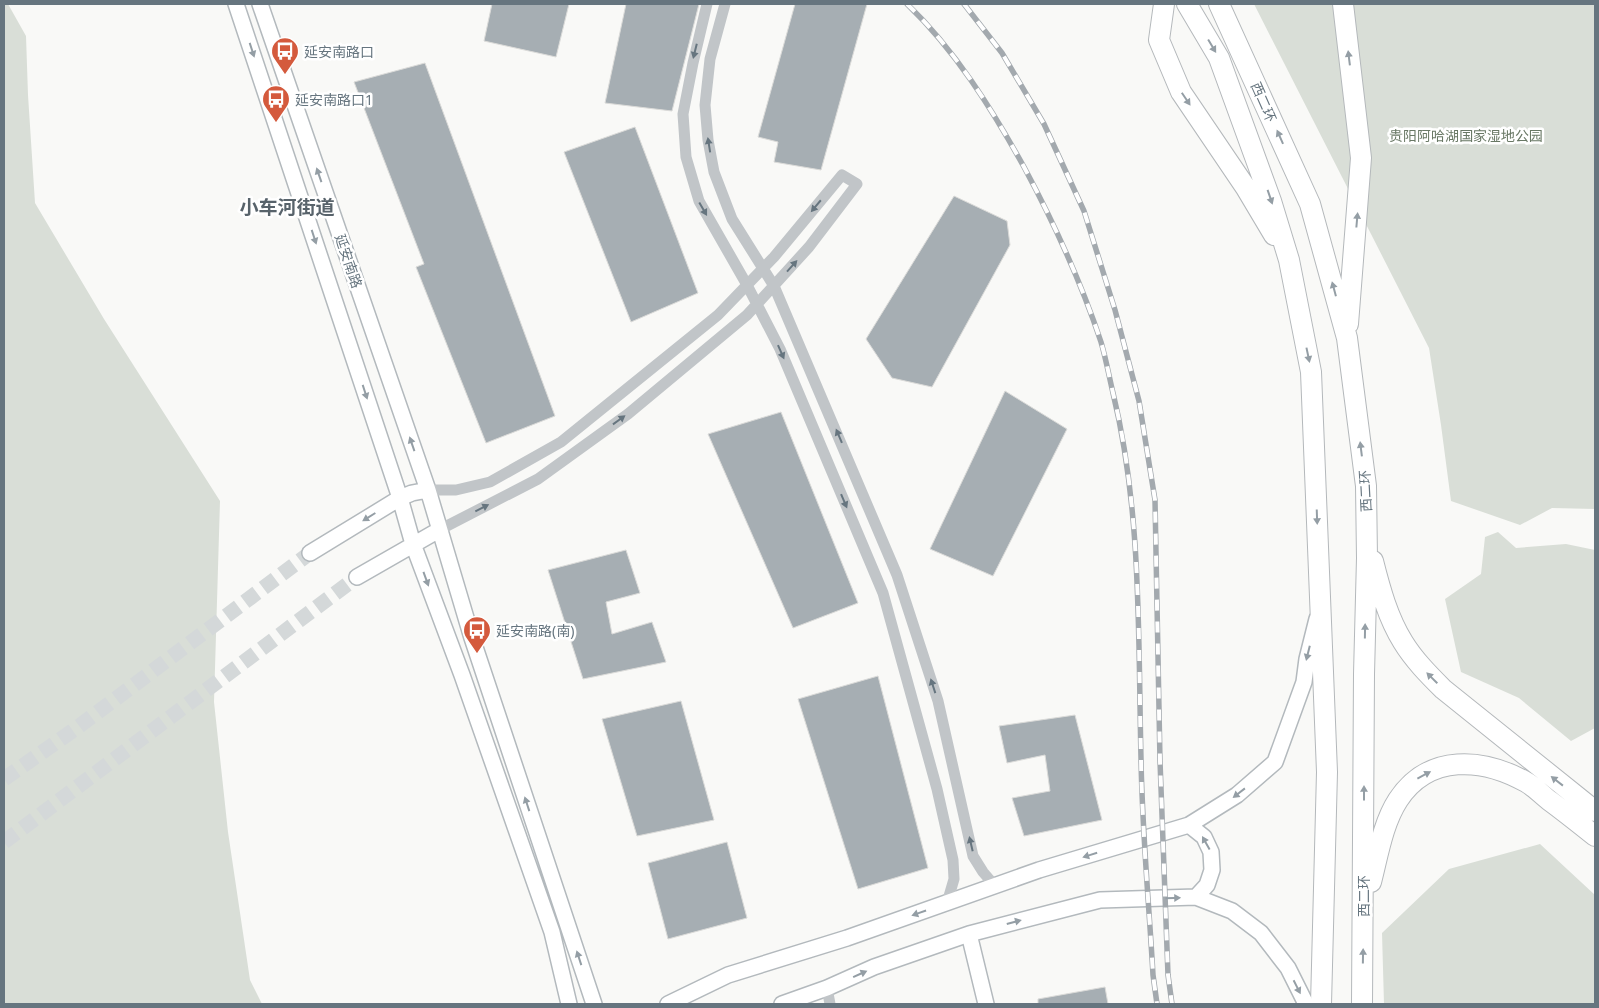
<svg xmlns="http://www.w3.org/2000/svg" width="1599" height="1008" font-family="'Noto Sans','Noto Sans SC',sans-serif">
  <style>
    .green { fill: #d9ded7 }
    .building { fill: #a6aeb3; stroke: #dbdbd9 }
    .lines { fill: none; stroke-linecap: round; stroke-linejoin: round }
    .secondary-tunnel { stroke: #d4d8d9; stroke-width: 15; stroke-dasharray: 15 8; stroke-linecap: butt }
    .secondary-casing { stroke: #b3b9bd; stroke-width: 18 }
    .highway-casing { stroke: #b4b8bb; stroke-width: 22 }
    .street { stroke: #c1c5c8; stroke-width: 11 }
    .secondary { stroke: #fff; stroke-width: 15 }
    .highway { stroke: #fff; stroke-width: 20 }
    .rail-casing { stroke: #a3a9ae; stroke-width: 5.5 }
    .rail { stroke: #fff; stroke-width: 4; stroke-dasharray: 11; stroke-linecap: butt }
    .oneway { fill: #949ea5 }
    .oneway2 { fill: #66757f }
    .labels { text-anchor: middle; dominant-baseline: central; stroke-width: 5; stroke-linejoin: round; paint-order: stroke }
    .poi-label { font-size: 14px; fill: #66757f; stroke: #fff; text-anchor: start }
    .street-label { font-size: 14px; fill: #66757f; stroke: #fff }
    .park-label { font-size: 14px; fill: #697865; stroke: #fff }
    .district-label { font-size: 19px; font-weight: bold; fill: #58636b; stroke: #fff }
  </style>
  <rect width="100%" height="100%" fill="#f9f9f7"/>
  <path class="green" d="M4 4H8L26 36 28 95 35 203 104 319 220 501 214 702 228 832 250 980 262 1004H4Z
    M1254 4H1595V509L1552 508 1520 525 1451 501 1441 425 1429 348Z
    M1498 532 1516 548 1566 544 1595 550V728L1571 741 1519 698 1461 672 1445 599 1481 574 1485 537Z
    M1540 844 1595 895V1004H1384L1382 933 1449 869Z"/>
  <path class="building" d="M492 4H569L556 57 484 41Z
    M626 4H699L672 111 605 103Z
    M795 4H867L821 170 774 162 778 142 758 137Z
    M425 63 555 416 486 443 416 267 424 264 354 82Z
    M635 127 698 293 631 322 564 152Z
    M954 196 1007 221 1010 245 932 387 892 378 866 339Z
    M1005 391 1067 429 993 576 930 549Z
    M781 412 858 603 793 628 708 434Z
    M626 550 640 593 606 602 612 634 652 622 666 662 583 679 548 570Z
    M878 676 928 868 858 889 798 699Z
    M681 701 714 820 637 836 602 719Z
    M1075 715 1102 820 1024 836 1012 798 1050 791 1045 755 1007 763 999 726Z
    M727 842 747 918 668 939 648 863Z
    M1105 987 1108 1004H1038V999Z"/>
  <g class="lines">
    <path class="secondary-tunnel" d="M4 779 78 727 310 553
      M4 842 357 577"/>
    <g class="secondary-casing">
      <path id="secondary" d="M236 4 400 498 413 544 462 675 552 932 569 1004
        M260 4 428 490 472 638 594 1004
        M310 553 400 498 412 493 428 490
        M357 577 439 530
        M1189 825 1204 837 1211 852 1212 870 1207 885 1196 897
        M969 934 986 1004
        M668 1004 728 975 847 938 1039 870 1189 825 1237 795 1275 762 1304 682 1307 659 1317 619
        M782 1004 827 988 874 967 969 934 1100 900 1196 897 1232 911 1261 933 1288 968 1306 1004"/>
    </g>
    <g class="highway-casing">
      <path id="highway" d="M1164 4 1159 40 1181 92 1246 188 1274 235
        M1187 4 1219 58 1271 201 1289 260 1311 372 1327 772 1321 1004
        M1219 4 1310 204 1347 338 1366 486 1367 558 1364 674 1362 1004
        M1343 4 1361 158 1348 324
        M1373 561C1380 589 1388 618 1403 642 1414 660 1429 675 1443 689L1595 811
        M1371 882C1378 855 1383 823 1398 800 1429 753 1483 758 1526 782 1535 787 1542 795 1550 801 1565 812 1580 824 1595 836"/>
    </g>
    <path class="street" d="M707 4 693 63 683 114 686 157 699 201 747 285 780 349 883 593 937 789 953 860 954 879 947 903
      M725 4 710 59 705 105 708 140 714 172 732 219 774 286 897 575 938 701 973 856 983 872 995 886
      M428 490H456L490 482 561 442 718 315 774 257 842 175 857 184 809 247 747 315 628 414 538 479 439 530
      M827 988 830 1004"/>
    <use href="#secondary" class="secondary"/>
    <use href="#highway" class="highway"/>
    <g class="rail-casing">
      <path id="rail" d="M907 4C955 50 992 109 1024 167 1054 223 1081 282 1101 342 1106 359 1109 376 1113 393 1142 512 1138 636 1141 758 1142 831 1149 903 1153 975L1157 1004
        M964 4 1002 53 1044 124 1084 211 1115 310 1139 401 1155 500 1160 761 1168 975 1172 1004"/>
    </g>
    <use href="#rail" class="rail"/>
  </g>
  <defs><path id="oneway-solid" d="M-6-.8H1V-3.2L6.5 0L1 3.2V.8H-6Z" transform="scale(1.25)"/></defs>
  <g class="oneway">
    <use href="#oneway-solid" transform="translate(1212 46) rotate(59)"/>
    <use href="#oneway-solid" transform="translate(252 50) rotate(72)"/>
    <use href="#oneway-solid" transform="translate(1349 58) rotate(-97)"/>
    <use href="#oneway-solid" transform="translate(1186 99) rotate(56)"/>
    <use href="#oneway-solid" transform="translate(1280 137) rotate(-114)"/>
    <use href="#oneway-solid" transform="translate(319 175) rotate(-109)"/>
    <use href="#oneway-solid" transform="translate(1270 197) rotate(71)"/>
    <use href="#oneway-solid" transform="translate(1357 220) rotate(-85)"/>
    <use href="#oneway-solid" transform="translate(314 237) rotate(72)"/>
    <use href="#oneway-solid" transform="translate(1334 289) rotate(-105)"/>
    <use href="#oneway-solid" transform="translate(1308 355) rotate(78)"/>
    <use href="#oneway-solid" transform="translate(365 392) rotate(72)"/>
    <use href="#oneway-solid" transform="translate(412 444) rotate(-109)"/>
    <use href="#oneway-solid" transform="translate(1361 449) rotate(-97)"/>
    <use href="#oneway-solid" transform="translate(369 517) rotate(148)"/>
    <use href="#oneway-solid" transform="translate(1317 517) rotate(88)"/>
    <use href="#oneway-solid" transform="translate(426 579) rotate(70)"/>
    <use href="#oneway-solid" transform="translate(1365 631) rotate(-89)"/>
    <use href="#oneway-solid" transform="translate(1308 653) rotate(104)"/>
    <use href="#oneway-solid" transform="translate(1432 678) rotate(-135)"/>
    <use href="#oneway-solid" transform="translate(1424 775) rotate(-28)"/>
    <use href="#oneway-solid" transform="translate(1557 781) rotate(-142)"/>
    <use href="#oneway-solid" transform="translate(1239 793) rotate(142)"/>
    <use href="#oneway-solid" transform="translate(1364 793) rotate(-90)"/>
    <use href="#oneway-solid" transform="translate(527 804) rotate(-108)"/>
    <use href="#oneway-solid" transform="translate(1206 843) rotate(-119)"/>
    <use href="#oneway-solid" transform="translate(1090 855) rotate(163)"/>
    <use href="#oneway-solid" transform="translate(1173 898) rotate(-1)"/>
    <use href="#oneway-solid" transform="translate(919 913) rotate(161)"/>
    <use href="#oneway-solid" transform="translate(1014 922) rotate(-15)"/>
    <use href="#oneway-solid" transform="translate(1363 956) rotate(-89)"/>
    <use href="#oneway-solid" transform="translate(579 958) rotate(-108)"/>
    <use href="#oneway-solid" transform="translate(860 974) rotate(-24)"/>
    <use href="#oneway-solid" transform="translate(1297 987) rotate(63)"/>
  </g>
  <g class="oneway2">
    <use href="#oneway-solid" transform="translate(695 51) rotate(104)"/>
    <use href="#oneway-solid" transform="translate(709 145) rotate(-99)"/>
    <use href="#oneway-solid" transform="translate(816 206) rotate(130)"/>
    <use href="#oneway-solid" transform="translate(703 209) rotate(60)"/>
    <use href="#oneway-solid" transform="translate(792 266) rotate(-48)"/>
    <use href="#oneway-solid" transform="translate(781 352) rotate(66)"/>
    <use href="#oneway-solid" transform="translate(619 420) rotate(-36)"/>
    <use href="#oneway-solid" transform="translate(839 436) rotate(-113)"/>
    <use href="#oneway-solid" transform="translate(844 501) rotate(67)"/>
    <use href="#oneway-solid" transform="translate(482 508) rotate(-27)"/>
    <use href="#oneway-solid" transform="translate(933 686) rotate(-108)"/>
    <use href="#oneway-solid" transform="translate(971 844) rotate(-103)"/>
  </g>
  <defs>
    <g id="bus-pin" transform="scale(1.4375)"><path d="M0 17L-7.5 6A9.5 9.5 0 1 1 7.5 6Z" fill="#d45a3d" stroke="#fff"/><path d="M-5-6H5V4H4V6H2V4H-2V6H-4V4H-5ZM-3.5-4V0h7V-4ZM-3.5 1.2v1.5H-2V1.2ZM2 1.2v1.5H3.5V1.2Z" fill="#fff"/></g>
  </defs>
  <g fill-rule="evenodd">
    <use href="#bus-pin" x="285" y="51"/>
    <use href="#bus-pin" x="276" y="99"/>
    <use href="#bus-pin" x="477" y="630"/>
  </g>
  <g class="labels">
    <g class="poi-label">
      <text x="304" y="51">延安南路口</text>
      <text x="295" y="99">延安南路口1</text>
      <text x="496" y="630">延安南路(南)</text>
    </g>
    <g class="street-label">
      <text transform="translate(1264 102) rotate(66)">西二环</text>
      <text transform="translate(349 261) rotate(71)">延安南路</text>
      <text transform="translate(1365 491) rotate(-93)">西二环</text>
      <text transform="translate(1363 896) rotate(-90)">西二环</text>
    </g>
    <g class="park-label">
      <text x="1466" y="135">贵阳阿哈湖国家湿地公园</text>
    </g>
    <g class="district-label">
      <text x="287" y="207">小车河街道</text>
    </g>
  </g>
  <rect width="1599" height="1008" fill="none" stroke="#66757f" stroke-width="10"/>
</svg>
